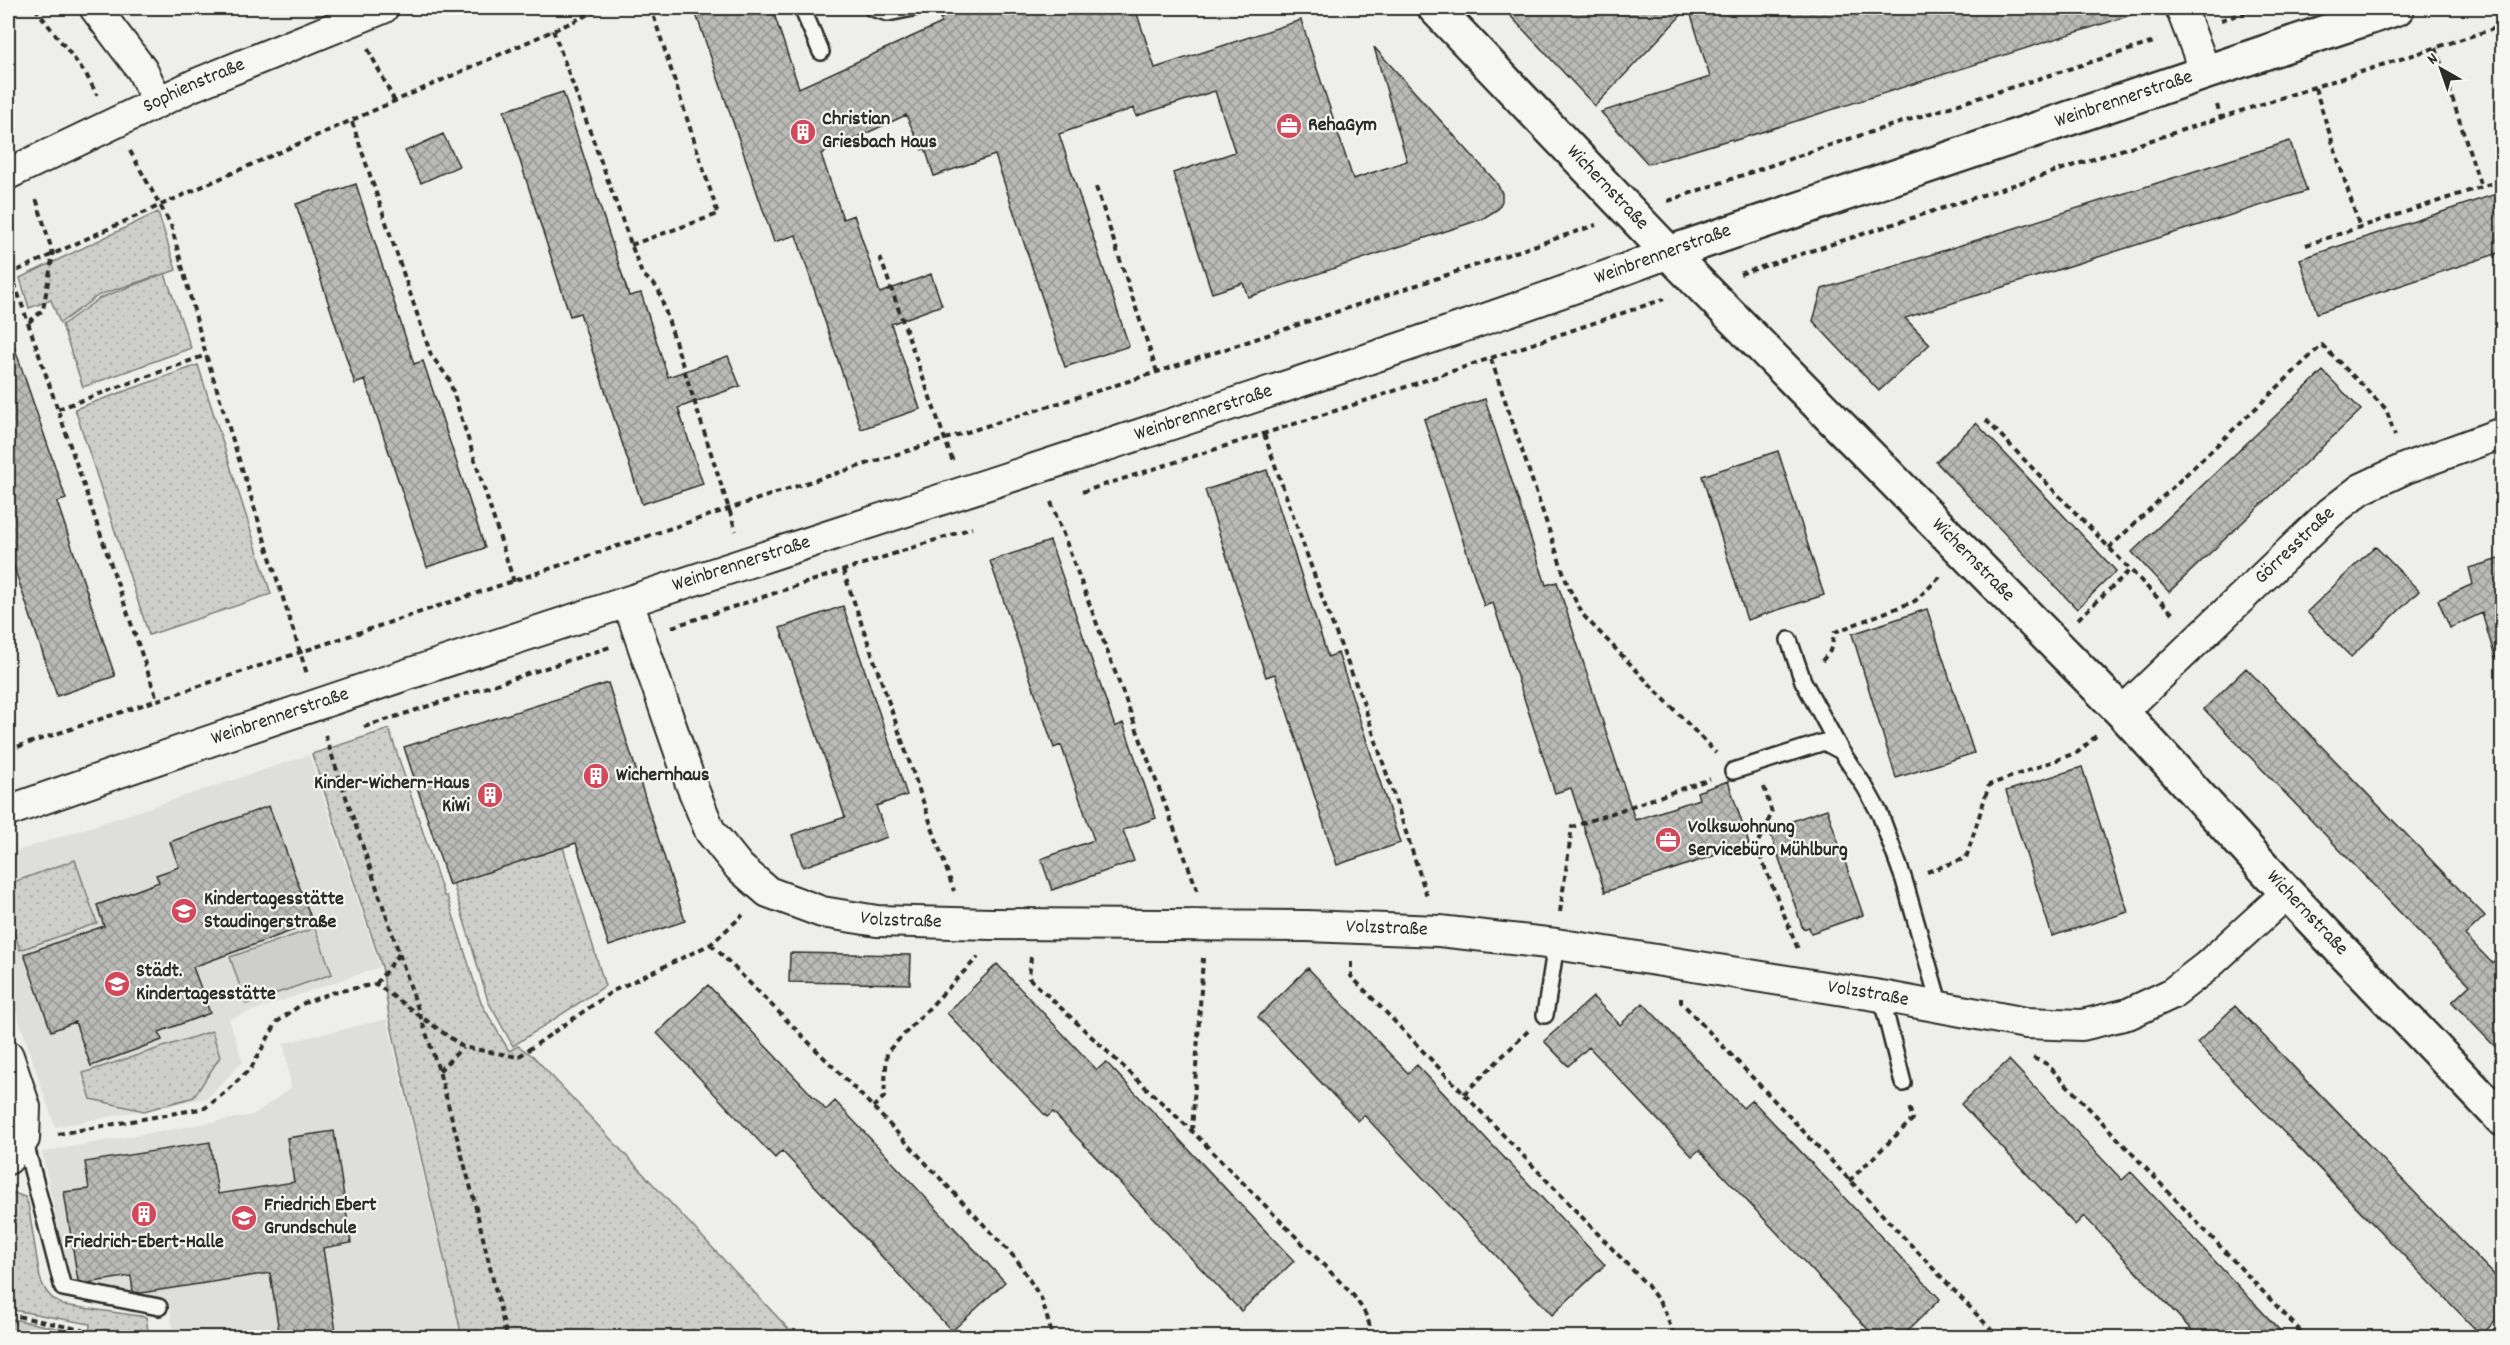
<svg xmlns="http://www.w3.org/2000/svg" width="2510" height="1345" font-family="Dekko,sans-serif">
  <style>
    .built { fill: #dededb }
    .grass { fill: url(#grass-dots); stroke: #7c7c7a; stroke-width: 1.5 }
    .garden { fill: #cececa; stroke: #7c7c7a; stroke-width: 1.5 }
    .building { fill: url(#building-cross-hatch); stroke: #2b2b2b; stroke-width: 1.5 }
    .lines { fill: none; stroke-linecap: round; stroke-linejoin: round }
    .service-casing { stroke: #2b2b2b; stroke-width: 20 }
    .minor-casing { stroke: #2b2b2b; stroke-width: 34 }
    .tertiary-casing { stroke: #2b2b2b; stroke-width: 38 }
    .path { stroke: #2b2b2b; stroke-width: 4; stroke-dasharray: 6 4.5; stroke-linecap: butt }
    .service { stroke: #f6f6f2; stroke-width: 15 }
    .minor { stroke: #f6f6f2; stroke-width: 30 }
    .tertiary { stroke: #f6f6f2; stroke-width: 33 }
    .labels { text-anchor: middle; dominant-baseline: central; stroke-width: 4.5; stroke-linejoin: round; paint-order: stroke }
    .street-label { font-size: 20px; fill: #2b2b2b; stroke: #f6f6f2 }
    .poi-label { font-size: 20px; font-weight: bold; fill: #2b2b2b; stroke: #f6f6f2; text-anchor: start }
  </style>
  <defs>
    <pattern id="grass-dots" width="8" height="8" patternUnits="userSpaceOnUse" patternTransform="scale(1.5)"><rect width="8" height="8" fill="#cececa"/><path d="M2 2h.1M6 6h.1" fill="none" stroke="#b1b1ae" stroke-width="1.8" stroke-linecap="round"/></pattern>
    <pattern id="building-cross-hatch" width="8" height="8" patternUnits="userSpaceOnUse" patternTransform="scale(1.5)"><rect width="8" height="8" fill="#babab7"/><path d="M0 0l8 8M0 8l8-8" fill="none" stroke="#979795"/></pattern>
  </defs>
  <rect width="100%" height="100%" fill="#eeeeea"/>
  <filter id="ink" filterUnits="userSpaceOnUse"><feTurbulence type="fractalNoise" baseFrequency=".0167" numOctaves="2"/><feDisplacementMap in="SourceGraphic" scale="12" xChannelSelector="R" yChannelSelector="G"/><feConvolveMatrix kernelMatrix="1 2 1 2 8 2 1 2 1" color-interpolation-filters="sRGB"/></filter>
  <g filter="url(#ink)">
    <path class="built" d="M309 755 380 967 229 1019 243 1062 207 1098 55 1127 8 987V854Z
      M387 1019 461 1337H174L169 1301 70 1283 42 1152 253 1115 291 1088 284 1043Z"/>
    <path class="grass" d="M158 212 176 270 165 274 191 348 83 387 62 325 100 298 163 274 99 295 60 323 51 300 29 308 20 278Z
      M198 365 271 594 149 635 75 409Z
      M389 729 444 896H447L481 1003 509 1051 518 1046 533 1056 796 1337H462L389 1016 382 967 312 754Z
      M563 847 605 986 513 1046 488 1001 453 883Z
      M75 860 97 923 20 950 8 914V884Z
      M212 1031 220 1057 194 1097 144 1111 91 1099 83 1073Z
      M14 1193 25 1197 28 1204 40 1278C45 1292 51 1299 63 1305L146 1317 149 1337H89L90 1324 8 1309V1196Z
      M13 1319 73 1332 75 1337H20V1331L9 1329Z"/>
    <path class="garden" d="M315 928 332 974 246 1004 230 957Z"/>
    <path class="building" d="M694 8H772L799 88 942 23 940 18 963 8H1091L1094 15 1118 8H1135L1155 68 1301 20 1353 179 1407 161 1374 47 1496 182 1502 193V201L1498 209 1482 219 1248 297 1243 283 1212 293 1173 173 1235 152 1215 91 1136 116 1134 108 1059 134 1129 346 1065 367 995 155 934 176 925 148 922 150 906 115 821 154 843 219 854 215 880 293 931 274 942 305 891 324 920 409 861 429 796 235 774 242Z
      M1503 8H1688L1595 106Z
      M1689 8H2133L2134 14 1733 141 1732 139 1648 164 1601 112 1710 77Z
      M563 92 629 296 641 293 668 377 728 356 740 386 678 408 703 484 642 504 580 313 570 316 504 111Z
      M443 134 459 166 421 183 405 151Z
      M2290 141 2307 191 1905 318 1930 344 1879 391 1813 321 1822 289Z
      M356 184 414 364 423 361 485 548 427 567 365 380 355 384 296 204Z
      M2502 192V252L2317 313 2300 259Z
      M12 340 66 499 57 502 115 676 57 696 8 549V341Z
      M2323 371 2361 410 2169 592 2132 552Z
      M1485 399 1546 585 1557 582 1635 820 1699 799 1697 792 1728 781 1749 844 1605 892 1571 788 1555 793 1493 603 1484 606 1424 419Z
      M1976 423 2116 571 2077 609 1936 462Z
      M1778 451 1824 595 1747 620 1702 476Z
      M1267 470 1328 657 1338 653 1400 843 1337 865 1275 674 1266 677 1205 490Z
      M1050 541 1115 727 1123 723 1156 818 1123 830 1134 861 1052 890 1041 859 1094 840 1061 745 1054 748 990 561Z
      M2375 546 2419 591 2351 657 2307 612Z
      M2502 558V656L2495 657 2482 613 2450 628 2438 600 2473 584 2469 568Z
      M843 606 907 795 876 806 887 837 803 867 792 835 845 817 780 628Z
      M1927 609 1974 753 1896 778 1852 634Z
      M2246 668 2485 916 2465 935 2492 963 2502 953V1054L2452 1002 2470 985 2204 709Z
      M608 683 685 921 609 946 576 843 449 885 404 747Z
      M2082 767 2128 912 2052 936 2006 791Z
      M269 806 313 923 193 967 210 1013 159 1032 162 1040 91 1066 75 1022 51 1031 24 954 104 926 97 905 159 882 156 875 179 867 170 842Z
      M1827 809 1863 915 1811 933 1809 927 1803 929 1769 829Z
      M790 953 911 955 910 984 789 982Z
      M997 964 1097 1070 1106 1062 1294 1261 1241 1311 1053 1112 1047 1117 947 1013Z
      M1308 968 1408 1073 1417 1065 1605 1265 1552 1315 1364 1115 1358 1121 1258 1017Z
      M708 985 826 1110 835 1101 1005 1282 952 1331 782 1151 775 1158 657 1033Z
      M1593 997 1620 1025 1643 1003 1743 1108 1752 1100 1940 1299 1900 1338H1876L1699 1150 1692 1156 1589 1047 1568 1066 1544 1041Z
      M2235 1006 2502 1283V1315L2481 1335 2197 1043Z
      M2009 1060 2122 1180 2131 1172 2287 1338H2199L2084 1216 2075 1225 1961 1104Z
      M334 1131 351 1243 323 1248 337 1338H280L270 1273 141 1293 133 1292 131 1276 87 1283 78 1281 64 1192 89 1189 85 1162 210 1142 218 1194 294 1182 287 1138Z"/>
    <g class="lines">
      <g class="service-casing">
        <path id="service" d="M802 8 821 52
          M872 8 888 13 913 8
          M1789 640 1803 681 1841 751
          M1733 771 1824 742 1841 751 1865 787 1880 814 1904 880 1940 1006
          M1881 996 1903 1083
          M1545 1015 1556 944
          M24 1139 63 1288 159 1307"/>
      </g>
      <g class="minor-casing">
        <g id="minor">
          <path d="M95 8 142 70 158 102"/>
          <path d="M2181 8 2205 71"/>
          <path id="s1" d="M8 174 194 85 383 8"/>
          <path id="s2" d="M628 602 691 784 710 831 739 867 768 892 822 912 877 921 991 924 1307 926 1439 931 1556 944 1881 996 2026 1023 2082 1025 2128 1014 2171 994 2206 967 2287 893"/>
          <path id="s3" d="M2122 712 2330 513 2361 489 2406 468 2502 433"/>
          <path id="s4" d="M8 811C359 687 714 574 1068 458 1269 392 1471 327 1669 253"/>
          <path d="M8 1056 25 1107 24 1139 8 1159"/>
        </g>
      </g>
      <g class="tertiary-casing">
        <g id="tertiary">
          <path id="s5" d="M1435 8 1669 253 2122 712 2287 893 2502 1119"/>
          <path id="s6" d="M1669 253 2397 8"/>
        </g>
      </g>
      <path class="path" d="M35 8 86 74 97 95
        M2221 20 2261 8
        M553 30 642 274 658 288 736 531
        M2436 48 2481 187
        M368 49 395 102
        M2315 88 2360 228
        M2217 105 2221 119
        M352 122 431 355 449 379 514 582
        M130 151 171 225 206 355 307 674
        M1096 187 1157 372
        M1668 201 1824 147 2157 41
        M631 245 718 214 651 8
        M2306 245 2502 180
        M880 257 953 462
        M11 273 157 699
        M1740 274 2502 26
        M8 275C205 183 405 98 603 8
        M29 322 43 310 53 254 36 198
        M1491 359 1568 586 1583 615 1716 753
        M58 409 206 355
        M1986 420 2175 616
        M1264 434 1326 608 1363 702 1428 899
        M1082 492 1347 407 1664 299
        M1051 502 1198 892
        M2109 548 2322 345 2386 409 2395 436
        M843 570 954 891
        M2078 619 2130 570
        M672 627 972 528
        M1822 661 1830 651 1835 632 1915 601 1941 576
        M364 727 610 647
        M325 735 439 1071 473 1196 507 1338
        M8 750 803 484 1157 372 1596 225
        M1764 787 1772 813 1756 846 1798 949
        M1927 872 1966 858 1989 785 2078 752 2097 735
        M1560 912 1572 827 1710 779
        M711 944 873 1107 1017 1260 1042 1300 1053 1338
        M1031 957 1029 978 1192 1131 1353 1295C1363 1309 1371 1320 1371 1338
        M1351 962V976L1647 1285 1663 1307 1675 1338
        M376 984 400 953
        M1681 998V1002L1999 1338
        M2033 1058 2047 1064 2307 1338
        M439 1071 463 1047
        M1464 1094 1528 1031
        M873 1107 884 1097 887 1052 978 957
        M1192 1131 1203 958
        M58 1134 205 1108 228 1090 251 1068 277 1022 302 1004 331 993 376 984 463 1047 518 1057 613 991 711 944 743 915
        M1849 1181 1913 1119 1909 1107
        M8 1314 82 1330 80 1338"/>
      <use href="#service" class="service"/>
      <use href="#minor" class="minor"/>
      <use href="#tertiary" class="tertiary"/>
    </g>
  </g>
  <defs>
    <g id="office-disc" transform="scale(1.35)"><circle r="9.5" fill="#d1495b" stroke="#f6f6f2"/><path d="M-6-3h4V-5.5h4V-3h4V5H-6ZM-1-4.5V-3h2v-1.5ZM-6 0V1H6V0Z" fill="#fff"/></g>
    <g id="building-disc" transform="scale(1.35)"><circle r="9.5" fill="#d1495b" stroke="#f6f6f2"/><path d="M-4-6H4V6H1V3H-1V6H-4ZM-2.5-4.3h1.7v1.8h-1.7ZM.8-4.3h1.7v1.8H.8ZM-2.5-1h1.7V.8h-1.7ZM.8-1h1.7V.8H.8Z" fill="#fff"/></g>
    <g id="school-disc" transform="scale(1.35)"><circle r="9.5" fill="#d1495b" stroke="#f6f6f2"/><path d="M0-5L7-2L0 1L-7-2ZM-4 1L0 2.5L4 1V4Q0 6-4 4Z" fill="#fff"/></g>
  </defs>
  <g fill-rule="evenodd">
    <use href="#office-disc" x="1289" y="126"/>
    <use href="#building-disc" x="803" y="132"/>
    <use href="#building-disc" x="596" y="776"/>
    <use href="#building-disc" x="490" y="795"/>
    <use href="#office-disc" x="1668" y="840"/>
    <use href="#school-disc" x="184" y="911"/>
    <use href="#school-disc" x="117" y="984"/>
    <use href="#building-disc" x="144" y="1214"/>
    <use href="#school-disc" x="244" y="1218"/>
  </g>
  <g class="labels">
    <g class="street-label">
      <text stroke="none"><textPath href="#s1" startOffset="206">Sophienstraße</textPath></text>
      <text stroke="none"><textPath href="#s6" startOffset="480">Weinbrennerstraße</textPath></text>
      <text stroke="none"><textPath href="#s5" startOffset="249">Wichernstraße</textPath></text>
      <text transform="translate(1663 255) rotate(-20)">Weinbrennerstraße</text>
      <text stroke="none"><textPath href="#s4" startOffset="1260">Weinbrennerstraße</textPath></text>
      <text stroke="none"><textPath href="#s3" startOffset="240">Görresstraße</textPath></text>
      <text stroke="none"><textPath href="#s5" startOffset="771">Wichernstraße</textPath></text>
      <text stroke="none"><textPath href="#s4" startOffset="774">Weinbrennerstraße</textPath></text>
      <text stroke="none"><textPath href="#s4" startOffset="288">Weinbrennerstraße</textPath></text>
      <text stroke="none"><textPath href="#s5" startOffset="1257">Wichernstraße</textPath></text>
      <text stroke="none"><textPath href="#s2" startOffset="465">Volzstraße</textPath></text>
      <text stroke="none"><textPath href="#s2" startOffset="951">Volzstraße</textPath></text>
      <text stroke="none"><textPath href="#s2" startOffset="1437">Volzstraße</textPath></text>
    </g>
    <g class="poi-label">
      <text x="822" y="120">Christian<tspan x="822" dy="23">Griesbach Haus</tspan></text>
      <text x="1308" y="126">RehaGym</text>
      <text x="616" y="776">Wichernhaus</text>
      <text x="470" y="784" text-anchor="end">Kinder-Wichern-Haus<tspan x="470" dy="23">KiWi</tspan></text>
      <text x="1688" y="828">Volkswohnung<tspan x="1688" dy="23">Servicebüro Mühlburg</tspan></text>
      <text x="204" y="900">Kindertagesstätte<tspan x="204" dy="23">Staudingerstraße</tspan></text>
      <text x="136" y="972">Städt.<tspan x="136" dy="23">Kindertagesstätte</tspan></text>
      <text x="264" y="1206">Friedrich Ebert<tspan x="264" dy="23">Grundschule</tspan></text>
      <text x="144" y="1243" text-anchor="middle">Friedrich-Ebert-Halle</text>
    </g>
  </g>
  <rect width="2510" height="1345" fill="none" stroke="#f6f6f2" stroke-width="30"/>
  <rect x="15" y="15" width="2480" height="1315" fill="none" stroke="#2b2b2b" stroke-width="2" filter="url(#ink)"/>
  <g transform="translate(2441 69) rotate(320)" stroke="#f6f6f2" stroke-width="4.5" paint-order="stroke">
  <path d="M0-4.5L10 22L0 15L-10 22Z" fill="#2b2b2b"/>
  <text y="-9" font-size="16" font-weight="bold" text-anchor="middle" fill="#2b2b2b">N</text>
  </g>
</svg>
